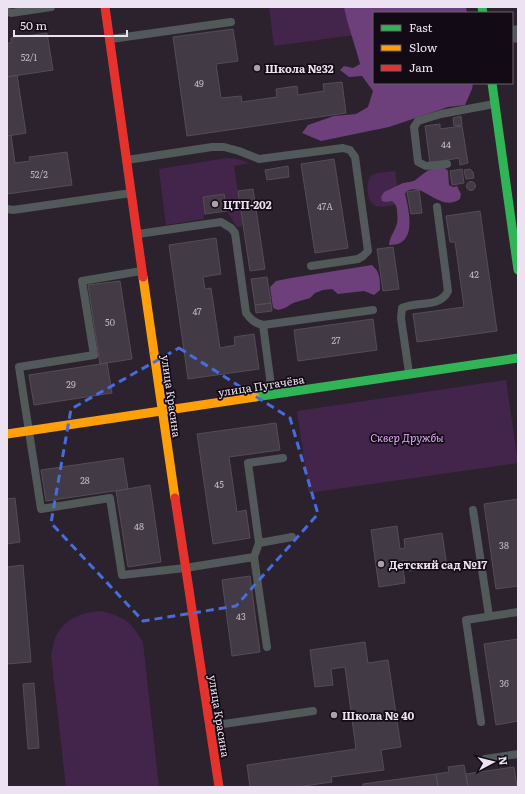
<svg xmlns="http://www.w3.org/2000/svg" width="525" height="794" font-family="Literata,serif">
  <style>
    .green { fill: #43254c }
    .forest { fill: #6d3f7b }
    .building { fill: #423a44; stroke: #544c56 }
    .lines { fill: none; stroke-linecap: round; stroke-linejoin: round }
    .lane { stroke: #515a58; stroke-width: 8 }
    .street { stroke: #515a58; stroke-width: 17 }
    .fast { stroke: #30b455; stroke-width: 9 }
    .slow { stroke: #ff9f0a; stroke-width: 9 }
    .jam { stroke: #e5322d; stroke-width: 9 }
    .marked { fill: none; stroke: #476cdd; stroke-width: 3; stroke-dasharray: 8 5; stroke-linejoin: round }
    .poi-dot { fill: #a99fad; stroke: #120a14; stroke-width: 1.5 }
    .labels { text-anchor: middle; dominant-baseline: central; stroke-width: 3.5; stroke-linejoin: round; paint-order: stroke }
    .number-label { font-size: 9px; fill: #c2b8c6 }
    .poi-label { font-size: 11px; font-weight: bold; fill: #ede2f1; stroke: #120a14; text-anchor: start }
    .street-label { font-size: 11px; fill: #ede2f1; stroke: #120a14 }
    .park-label { font-size: 11px; font-style: italic; fill: #e3aaf6; stroke: #120a14 }
  </style>
  <rect width="100%" height="100%" fill="#2b222e"/>
  <path class="green" d="M269 7H350L354 35 274 46Z
    M227 158 238 159 250 163 234 166 243 226 237 227 227 211 224 194 203 197 205 214 203 219 166 225 159 169Z
    M395 171 400 204C393 205 383 208 376 206 366 202 364 178 374 174 380 172 389 172 395 171Z
    M506 380 518 463 309 493 297 411Z
    M101 611C125 617 131 621 143 643L159 787H66L51 655C53 649 53 642 56 636 67 617 81 613 101 611Z"/>
  <path class="forest" d="M344 7H466L467 13H374V83H473L472 89 465 105 448 107 389 127 321 141 302 133 308 125 334 116 356 114 368 107 373 91 362 76 349 77 340 70 344 66 353 68 360 64C355 44 348 27 344 7Z
    M438 167H444L448 171 449 185 453 187 457 186 461 194 460 199C439 214 421 178 405 193 409 211 418 246 389 245 390 232 400 229 397 212 397 207 396 204 392 201L386 202 382 201 381 197 384 192 403 183 414 181 427 171Z
    M372 265C380 272 380 279 380 290L374 295 364 291 338 294 332 289 323 290 315 293 310 298 293 303 285 308 278 310 273 308 270 287 276 281 291 278Z"/>
  <path class="building" d="M233 29 238 61 216 64 221 98 241 96 242 102 277 97 276 89 297 86 298 95 324 91 323 84 342 82 346 113 187 136 173 37Z
    M47 33 53 70 7 77V43H11V38Z
    M17 75 26 133 7 136V77Z
    M461 116 462 125 454 126 453 118Z
    M440 124V129L462 126 468 163 460 165 459 158 430 163 425 126Z
    M11 135 15 163 30 161 29 157 67 152 72 185 7 194V136Z
    M334 159 348 248 315 253 301 164Z
    M288 166 289 177 267 180 265 170Z
    M462 169 464 183 452 185 450 171Z
    M470 169 473 172 474 178 466 179 464 170Z
    M466.5 186a4.5 4.5 0 1 1 9 0a4.5 4.5 0 1 1-9 0Z
    M253 189 265 269 250 271 238 191Z
    M419 190 422 213 411 214 407 192Z
    M224 194 227 211 205 214 203 197Z
    M480 211 497 331 417 342 413 314 464 307 455 242H450L446 216Z
    M216 238 221 274 203 277 205 289 211 288 220 348 235 345 234 337 254 334 259 369 188 379 169 245Z
    M393 247 399 289 383 291 377 249Z
    M267 277 271 303 255 305 251 279Z
    M120 281 132 359 100 364 88 285Z
    M271 303 272 311 256 313 255 305Z
    M373 319 377 350 298 361 294 330Z
    M107 363 112 393 34 405 29 375Z
    M276 423 280 450 229 457 237 512 246 510 250 538 213 544 197 434Z
    M123 458 128 489 46 501 41 470Z
    M150 485 161 562 128 567 116 491Z
    M15 498 20 542 7 544V499Z
    M518 499V586L496 589 484 504Z
    M397 526 400 549 405 548 404 539 442 533 447 566 409 571 407 560 402 561 405 583 379 587 371 530Z
    M23 565 31 662 7 664V567Z
    M250 576 260 652 232 656 222 580Z
    M518 639V721L496 725 484 644Z
    M365 642 368 663 388 660 401 747 381 750 384 770 331 777 332 782 297 787H250L247 765 356 749 345 667 331 669 333 685 315 687 310 650Z
    M34 683 39 748 28 749 23 684Z
    M464 765 468 787H438L436 774 449 772 448 767Z
    M514 767 517 787H468L466 774Z
    M436 774 438 787H363V784Z"/>
  <g class="lines">
    <path class="lane" d="M7 11 11 13 51 7
      M111 39 231 22
      M127 160 212 147H224L239 151 259 159 343 148 350 150 355 157 368 251 363 256 358 259 311 266
      M447 164 426 166 418 162 414 127 418 121 441 114 494 104
      M7 209 13 210 131 193
      M138 234 221 222 231 228 235 233 246 313C251 320 255 323 263 325L373 310
      M141 271 82 281 94 355 19 367 41 509 110 498 122 575 185 568 254 557 259 543 292 537
      M263 325 272 393
      M409 373 401 318 402 308C418 301 440 308 448 291L437 207
      M473 510 489 616
      M259 543 248 463 283 458
      M254 557 267 647
      M481 722 466 620 518 612
      M210 726 313 711
      M485 759 518 754"/>
    <path class="street" d="M512 34H518"/>
    <path class="fast" d="M482 7 483 13
      M492 83 518 270
      M255 397 518 358"/>
    <path class="slow" d="M143 277 175 498
      M7 434 255 397"/>
    <path class="jam" d="M105 7 143 277
      M175 498 219 787"/>
  </g>
  <path class="marked" d="M179 348 290 418 318 514 236 606 143 621 51 523 71 409Z"/>
  <g class="poi-dot">
    <circle cx="257" cy="68" r="4"/>
    <circle cx="215" cy="204" r="4"/>
    <circle cx="381" cy="564" r="4"/>
    <circle cx="334" cy="715" r="4"/>
  </g>
  <g class="labels">
    <g class="number-label">
      <text x="29" y="57">52/1</text>
      <text x="199" y="83">49</text>
      <text x="446" y="144">44</text>
      <text x="39" y="174">52/2</text>
      <text x="325" y="206">47А</text>
      <text x="474" y="274">42</text>
      <text x="197" y="311">47</text>
      <text x="110" y="322">50</text>
      <text x="336" y="340">27</text>
      <text x="71" y="384">29</text>
      <text x="85" y="480">28</text>
      <text x="219" y="484">45</text>
      <text x="139" y="526">48</text>
      <text x="504" y="545">38</text>
      <text x="241" y="616">43</text>
      <text x="504" y="683">36</text>
    </g>
    <g class="poi-label">
      <text x="265" y="68">Школа №32</text>
      <text x="223" y="204">ЦТП-202</text>
      <text x="389" y="564">Детский сад №17</text>
      <text x="342" y="715">Школа № 40</text>
    </g>
    <g class="street-label">
      <text transform="translate(261 385) rotate(-9)">улица Пугачёва</text>
      <text transform="translate(172 396) rotate(82)">улица Красина</text>
      <text transform="translate(220 716) rotate(81)">улица Красина</text>
    </g>
    <g class="park-label">
      <text x="407" y="437">Сквер Дружбы</text>
    </g>
  </g>
  <rect width="525" height="794" fill="none" stroke="#ede2f1" stroke-width="16"/>
  <rect x="373" y="12" width="140" height="72" fill="#120a14" stroke="#6a606c"/>
  <rect x="381" y="25" width="20" height="6" fill="#30b455" stroke="#6a606c"/>
  <text x="409" y="32" font-size="12" fill="#ede2f1">Fast</text>
  <rect x="381" y="45" width="20" height="6" fill="#ff9f0a" stroke="#6a606c"/>
  <text x="409" y="52" font-size="12" fill="#ede2f1">Slow</text>
  <rect x="381" y="65" width="20" height="6" fill="#e5322d" stroke="#6a606c"/>
  <text x="409" y="72" font-size="12" fill="#ede2f1">Jam</text>
  <g transform="translate(493 762) rotate(83)" stroke="#120a14" stroke-width="3" paint-order="stroke">
  <path d="M0-3L7 15L0 10L-7 15Z" fill="#ede2f1"/>
  <text y="-6" font-size="11" font-weight="bold" text-anchor="middle" fill="#ede2f1">N</text>
  </g>
  <path d="M14 30v6h113v-6" fill="none" stroke="#ede2f1" stroke-width="2"/>
  <text x="20" y="30" font-size="12" fill="#ede2f1" stroke="#120a14" stroke-width="3" paint-order="stroke">50 m</text>
</svg>
